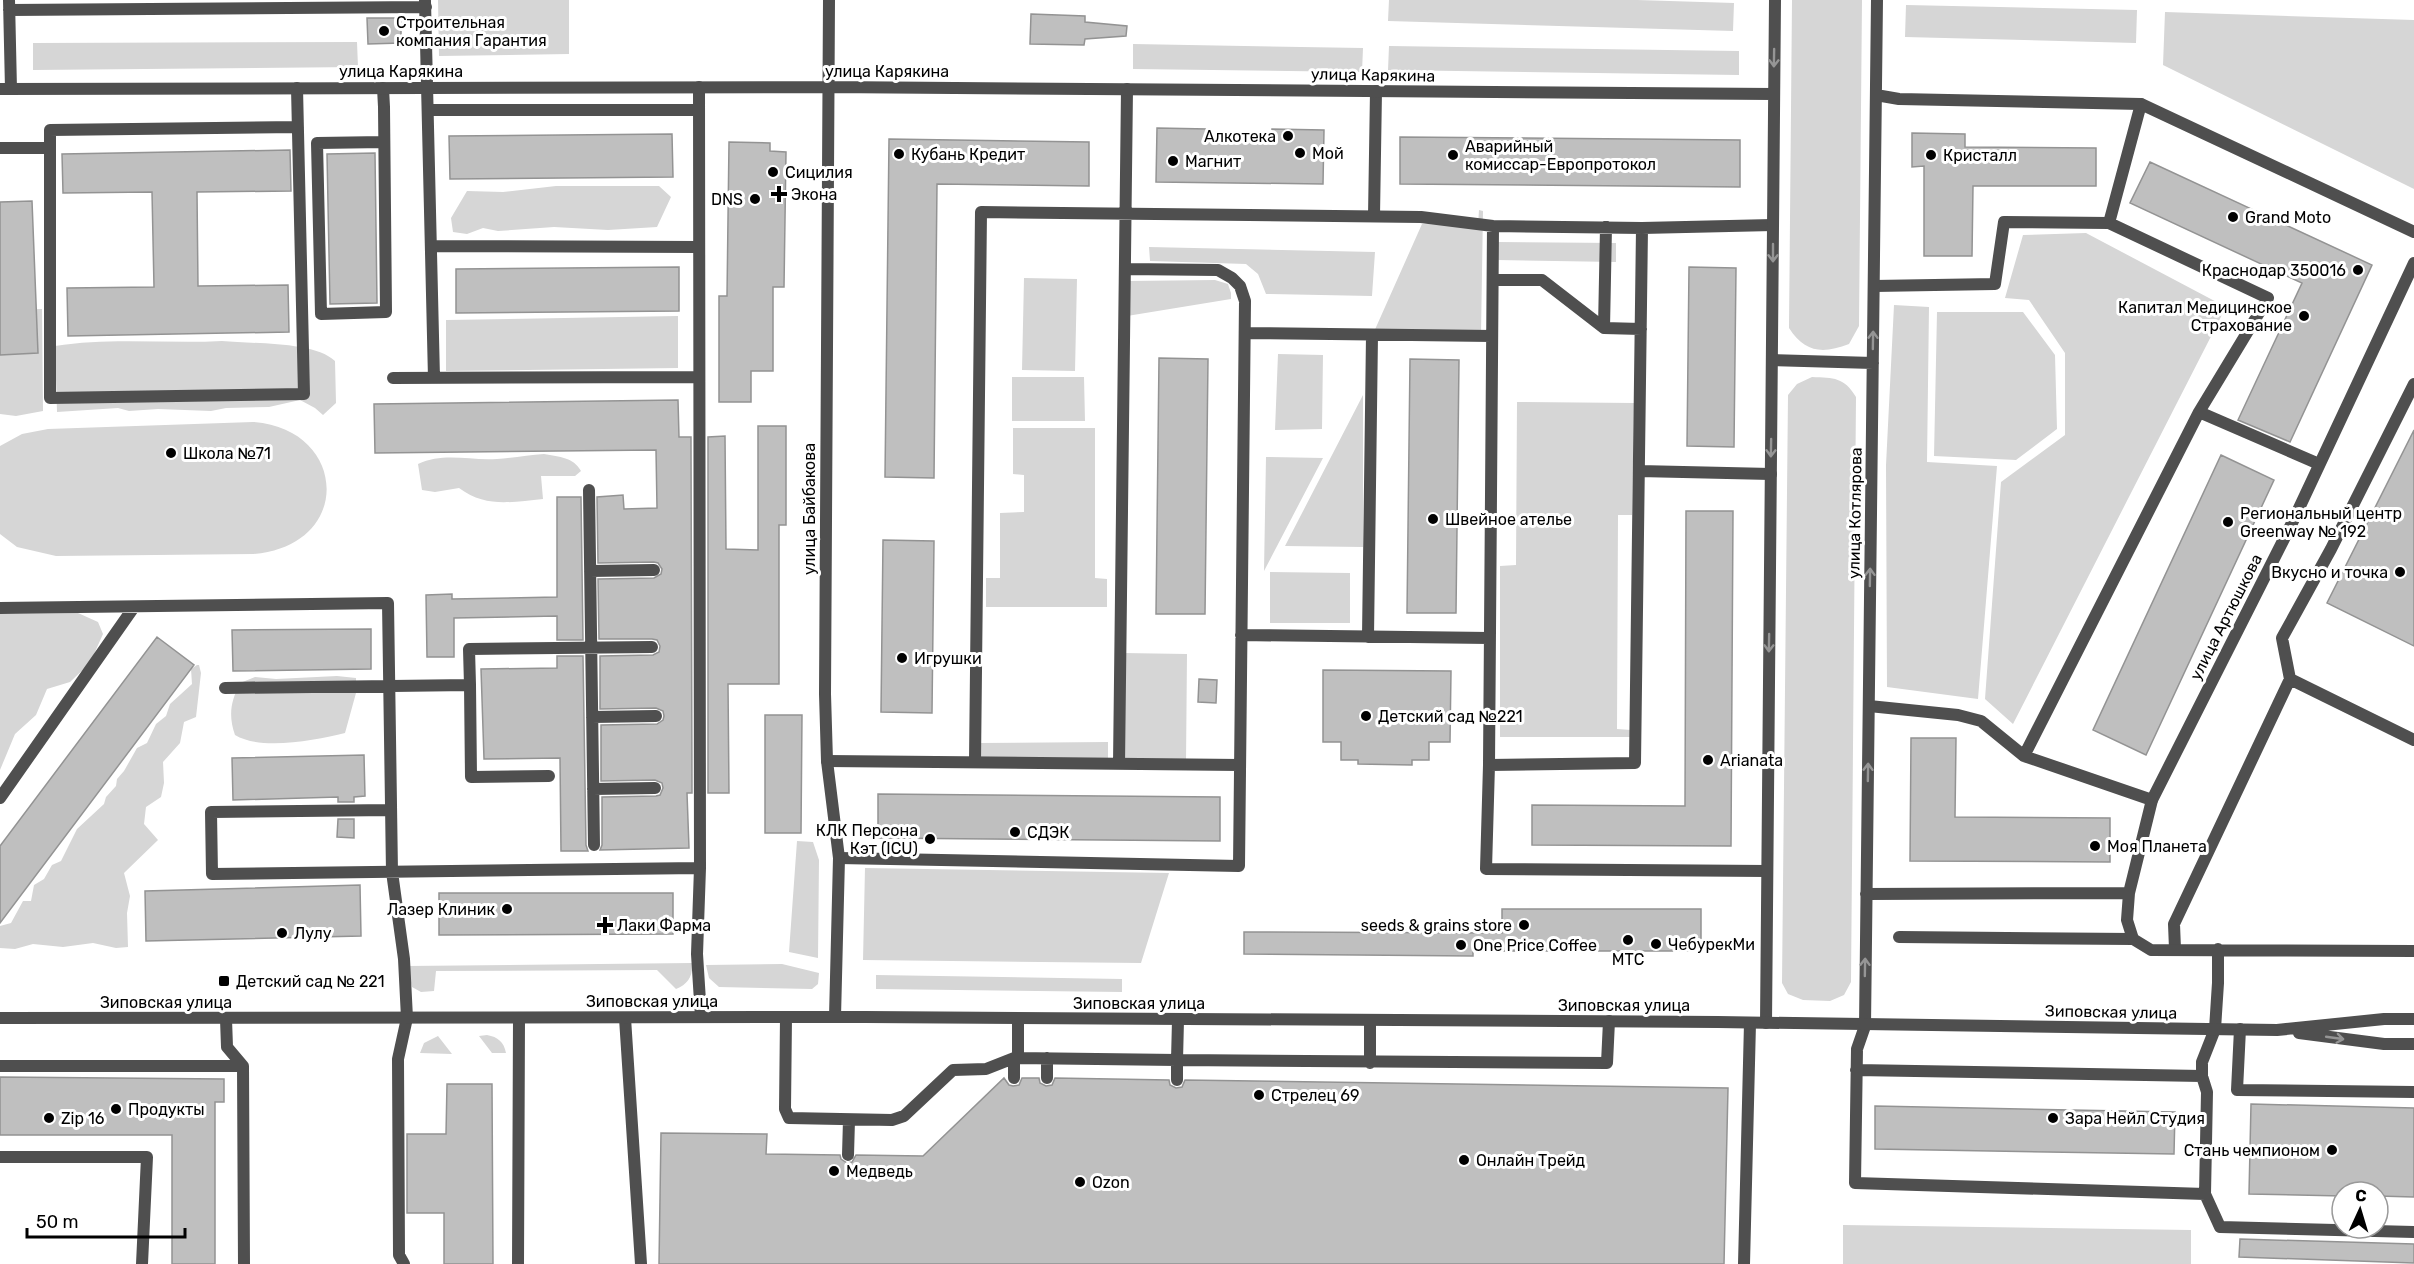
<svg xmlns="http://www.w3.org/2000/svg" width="2414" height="1264" font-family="Rubik,sans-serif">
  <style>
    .green { fill: #d6d6d6 }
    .building { fill: #bfbfbf; stroke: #939393; stroke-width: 1.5 }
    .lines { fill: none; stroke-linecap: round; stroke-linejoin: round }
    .service { stroke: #4f4f4f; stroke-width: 12 }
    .minor { stroke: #4f4f4f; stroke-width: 12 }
    .tertiary { stroke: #4f4f4f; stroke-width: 12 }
    .oneway { stroke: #959595 }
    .poi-dot { fill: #000; stroke: #fff; stroke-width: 2 }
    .labels { text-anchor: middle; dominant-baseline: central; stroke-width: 6; stroke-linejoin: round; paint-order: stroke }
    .poi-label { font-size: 16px; fill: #000; stroke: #fff; text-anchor: start }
    .street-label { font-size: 16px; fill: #000; stroke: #fff }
  </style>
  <rect width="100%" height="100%" fill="#fff"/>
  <path class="green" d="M438 0H569V54L439 56Z
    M1389 0H1637L1734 3 1733 31 1388 21Z
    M1792 0H1862L1859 326 1849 344C1823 354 1805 353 1789 328Z
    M1906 5 2137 10 2136 43 1905 37Z
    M2165 12 2414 20V189L2163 65Z
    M357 42 358 67 33 70V43Z
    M1133 44 1363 48 1362 72 1133 69Z
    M1389 46 1739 51V75L1388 70Z
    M556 186H659L671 197 657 227 608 230 554 227 498 231 483 228 467 234 453 232 451 218 467 191 503 192Z
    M1479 210 1483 211 1481 335 1373 334 1422 224 1478 225Z
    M2086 233 2226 307 2013 724 1985 699 2001 482 2065 435V353L2029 300 2005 298 2023 235Z
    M1497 242 1616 243V262L1497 260Z
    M1149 247 1375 252 1372 296 1266 294 1258 274 1246 264 1150 261Z
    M1024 278 1077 279 1075 371 1022 370Z
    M1215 280 1228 284 1231 293V299L1127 316 1128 281Z
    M1894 305 1929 307 1927 462 1997 466 1978 699 1887 687 1886 465Z
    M42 309 43 411 16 416 0 414V310Z
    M1937 312H2023L2055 355 2057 429 2016 460 1934 456Z
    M678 316V368L446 371V320Z
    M222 341C252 344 314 341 335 361L336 403 323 415 315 408 300 400 269 407 226 408 211 411 158 409 129 411 118 408 57 412 55 346C110 337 166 344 222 341Z
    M1278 354 1323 355 1322 429 1275 430Z
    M1012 377H1084L1085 421H1012Z
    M1812 377C1834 378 1844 377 1856 397L1851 982 1844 995 1830 1001 1803 1000 1788 994 1782 983 1788 395 1797 384Z
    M1363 395V547L1285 546Z
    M1517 402 1634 403 1632 515H1618L1617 729 1631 730V737H1500V566L1516 565Z
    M253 422C348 429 354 545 254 554L56 556 17 547 0 534V446L22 434 48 429Z
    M1013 428H1095V578L1107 579V607H986V578H1000V513L1024 512V475L1013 474Z
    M544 454C560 457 573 457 581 471L575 476H541L543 499C511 502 486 508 459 488L435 492 422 490 418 464C444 452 470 461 497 459 513 458 529 455 544 454Z
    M1266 457 1323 458 1264 571Z
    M1270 572 1350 573V623H1270Z
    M78 613 98 622 103 634 90 663 70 682 47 689 36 715 15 734 0 770V614Z
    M1123 653 1187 654 1186 762 1122 761Z
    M197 665H199L201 673 196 717 184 722 180 743 163 762 164 783 161 797 146 807 144 824 158 840 124 873 130 896 127 913 128 947 116 948 93 943 63 947 33 944 15 949 0 948V926L11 923 23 901H31L34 885 44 879 52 865 61 861 77 829 104 804 106 797 116 786 117 779 124 771 137 748 147 743 156 724 166 716 170 704 192 684 191 669Z
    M337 676 356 678V693L345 733C316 740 261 751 235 735 228 715 231 701 240 683L255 677 276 679Z
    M1108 742V759H979V743Z
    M797 841 813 842 819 860 818 958 789 952Z
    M865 868 1169 873 1141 963 863 960Z
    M692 963C693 976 688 984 676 989L657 970 436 971 434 991 421 992 412 987 407 966Z
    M782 964 819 973 818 984 812 989 719 987 709 978 706 965Z
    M876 975 1122 979V992L876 989Z
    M487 1035C498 1037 504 1042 506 1053H492L479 1036Z
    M438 1036 452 1054 420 1053 424 1043Z
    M1843 1225 2191 1230V1264H1843Z"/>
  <path class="building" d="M1031 14 1085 16V22L1127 26 1126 36 1085 39 1084 45 1030 44Z
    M367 18H401V43L368 44Z
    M1157 128 1208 129V139L1272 140V129L1324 130 1323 184 1156 182Z
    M1912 133 1965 134V147L2096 148V186H1973L1972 256H1924V166L1912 167Z
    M672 134 673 177 450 179 449 136Z
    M1400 137 1740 140V187L1400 184Z
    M889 139 1089 142V186L937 184 934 478 885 477Z
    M729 142 770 143V151L786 152 784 287H773V371H751V402H719V296H727Z
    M290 150 291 191 197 192 198 286 288 285 289 332 68 336 67 288 154 287 152 192 63 193 62 154Z
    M375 153 377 303 330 304 327 154Z
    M2150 162 2372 265 2290 442 2238 420 2302 283 2130 203Z
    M32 201 38 353 0 355V202Z
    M679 267V311L456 313V269Z
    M1689 267 1736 268 1734 447 1687 446Z
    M1159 358 1208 359 1205 614H1156Z
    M1410 359 1459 360 1456 613H1407Z
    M678 400 679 437H691L692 793H687L689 848 600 850 602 845V797L656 796 660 795 663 788 662 783 655 780 601 781V725L657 724 663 720 664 716 663 711 656 708 600 709V656L653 655 659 652 660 646 657 640 652 639H599L598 579 654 578 661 574 662 569 658 563 654 562 598 563 597 497 623 495 624 509 657 508 656 450 375 453 374 404Z
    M758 426H786V525H779V684H728L729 793H708V437L725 436 726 549 758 550Z
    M2414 430V646L2327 603Z
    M2221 455 2274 480 2146 755 2093 730Z
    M557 497H581L583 640H557V616L454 618V657H427L426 595 452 594V599L557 597Z
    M1686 511H1733L1731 846 1532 845V805L1685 806Z
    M883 540 934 541 932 713 881 712Z
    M371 629V669L233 671 232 630Z
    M157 637 194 665 0 923V846Z
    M557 656H583L586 845 588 851H561L560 758 484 759 481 669 557 668Z
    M1323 670 1451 671 1450 742H1429V760H1412V765L1358 764V760H1341V742H1323Z
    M1199 679 1217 680 1216 703 1198 702Z
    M765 715H802L801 833H765Z
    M1911 738H1956L1955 817 2110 818V862L1910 861Z
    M364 755 365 796 354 797V802H338V797L233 800 232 758Z
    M878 794 1220 797V841L878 838Z
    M338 819H354V838L337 837Z
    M360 885 361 936 146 941 145 891Z
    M439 893H673V934L439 935Z
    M1502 909H1701V951H1473V956L1244 954V932L1502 933Z
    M0 1077 224 1079V1102H215V1264H172V1135H0Z
    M1004 1078 1009 1085 1013 1086 1019 1085 1022 1078H1039L1040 1083 1046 1086 1052 1085 1055 1078 1169 1080 1170 1085 1176 1088 1182 1087 1185 1080 1728 1088 1724 1264H659L661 1133 767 1134 766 1154 840 1155 841 1159 847 1163 852 1162 856 1155 923 1156Z
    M447 1084H492L493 1264H444V1213H407V1134H446Z
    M2251 1104 2414 1108V1197L2378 1196V1192H2342V1196L2249 1194Z
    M1875 1106 2175 1112 2174 1154 1875 1149Z
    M2240 1239 2414 1244V1263L2239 1257Z"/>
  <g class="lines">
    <path class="service" d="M9 0 11 89
      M425 1 434 378
      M9 10 426 7
      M699 87 700 868 697 954 701 1017
      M383 88 384 107 386 312 321 314 317 143 384 142
      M428 110H699
      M0 148H50V398L304 394 297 88
      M50 148V130L298 127
      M1374 216 1376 91
      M1493 226 1489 765 1486 869 1767 871
      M431 246 699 247
      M1493 280H1542L1604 328 1641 329
      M1874 286 1995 284 2004 222 2109 223
      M1604 328 1606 227
      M1245 333 1492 336
      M393 378 699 377
      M2199 412 2319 464
      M1639 471 1771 474
      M589 490 594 845
      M590 571 654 570
      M0 608 388 603 392 872 404 959 407 1018 398 1059 399 1255 404 1264
      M1241 635 1489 638
      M1368 637 1372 335
      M2290 679 2414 740
      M470 685 469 649 652 647
      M225 688 470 685 471 777 549 776
      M1869 706 1958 715 1981 721 2024 756 2199 412 2268 298 2109 223 2141 104
      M592 717 656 716
      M2024 756 2152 800
      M827 761 1240 765
      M975 762 981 212 1421 217 1493 226 1642 228 1773 225
      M1119 764 1127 89
      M1489 765 1635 763 1642 228
      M593 789 655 788
      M0 798 134 607
      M391 810 211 812 212 874 700 868
      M839 858 1239 866 1245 301 1240 286 1232 278 1218 270 1125 269
      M1899 937 2133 939
      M2175 949 2174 924 2290 679 2282 638 2331 549 2414 384
      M786 1017 785 1109 789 1118 892 1120 904 1116 953 1070 986 1069 1014 1058 1177 1060 1178 1020
      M625 1018 641 1264
      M226 1019 227 1047 243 1066 244 1264
      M2240 1029 2237 1090 2414 1092
      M1018 1058V1019
      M1370 1063V1021
      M0 1066H243
      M1856 1070 2202 1076 2207 1092 2205 1194 1855 1183 1857 1049 1865 1026
      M2202 1076V1062L2215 1029
      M1014 1078V1058
      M1047 1078V1058
      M1177 1080V1060L1607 1063 1609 1021
      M848 1155 849 1120
      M0 1157H147L142 1264
      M2205 1194 2220 1227 2414 1232
      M518 1264 519 1018
      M1744 1264 1750 1023"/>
    <path class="minor" d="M829 0 825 694 827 761 839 858 835 1017
      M0 89 828 87 1774 94
      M1876 95 1899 99 2141 104 2414 232
      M2414 263 2293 521 2152 800 2129 893 2127 920 2133 939 2151 950 2414 951
      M1772 360 1873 363
      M1866 894 2129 893
      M1766 1023 1775 0
      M1865 1026 1877 0
      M2215 1029 2218 983V949"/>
    <path class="tertiary" d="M0 1018 866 1017 1718 1022 2277 1030 2384 1019H2414
      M2299 1033 2384 1044H2414"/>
  </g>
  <defs><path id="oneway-shaft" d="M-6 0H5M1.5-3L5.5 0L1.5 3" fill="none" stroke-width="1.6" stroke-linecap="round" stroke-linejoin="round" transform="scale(1.5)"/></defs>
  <g class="oneway">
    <use href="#oneway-shaft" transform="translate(1774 58) rotate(91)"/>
    <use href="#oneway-shaft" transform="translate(1773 253) rotate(90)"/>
    <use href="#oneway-shaft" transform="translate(1873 340) rotate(-89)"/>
    <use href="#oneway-shaft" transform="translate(1771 448) rotate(91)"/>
    <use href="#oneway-shaft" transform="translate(1870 577) rotate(-89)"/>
    <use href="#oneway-shaft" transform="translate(1769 643) rotate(91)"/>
    <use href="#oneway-shaft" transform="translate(1868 772) rotate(-89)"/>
    <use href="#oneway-shaft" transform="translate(1865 967) rotate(-89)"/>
    <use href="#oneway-shaft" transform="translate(2335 1038) rotate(8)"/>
  </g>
  <g class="poi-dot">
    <circle cx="384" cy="31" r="6"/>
    <circle cx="1288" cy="136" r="6"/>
    <circle cx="1300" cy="153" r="6"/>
    <circle cx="899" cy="154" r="6"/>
    <circle cx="1453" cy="155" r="6"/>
    <circle cx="1931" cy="155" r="6"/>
    <circle cx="1173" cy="161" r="6"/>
    <circle cx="773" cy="172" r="6"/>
    <path d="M776 185h6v6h6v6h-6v6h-6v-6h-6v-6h6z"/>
    <circle cx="755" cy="199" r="6"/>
    <circle cx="2233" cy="217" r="6"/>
    <circle cx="2358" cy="270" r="6"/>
    <circle cx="2304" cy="316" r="6"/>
    <circle cx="171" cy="453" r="6"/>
    <circle cx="1433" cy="519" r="6"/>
    <circle cx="2228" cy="522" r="6"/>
    <circle cx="2400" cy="572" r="6"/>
    <circle cx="902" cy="658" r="6"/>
    <circle cx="1366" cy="716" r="6"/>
    <circle cx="1708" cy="760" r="6"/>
    <circle cx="1015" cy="832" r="6"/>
    <circle cx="930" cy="839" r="6"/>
    <circle cx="2095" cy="846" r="6"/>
    <circle cx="507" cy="909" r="6"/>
    <path d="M602 916h6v6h6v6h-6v6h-6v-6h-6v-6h6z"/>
    <circle cx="1524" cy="925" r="6"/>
    <circle cx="282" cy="933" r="6"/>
    <circle cx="1628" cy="940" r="6"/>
    <circle cx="1656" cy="944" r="6"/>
    <circle cx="1461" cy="945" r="6"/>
    <rect x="218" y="975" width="12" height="12" rx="3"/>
    <circle cx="1259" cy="1095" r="6"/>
    <circle cx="116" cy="1109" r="6"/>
    <circle cx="49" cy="1118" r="6"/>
    <circle cx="2053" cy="1118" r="6"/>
    <circle cx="2332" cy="1150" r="6"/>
    <circle cx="1464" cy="1160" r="6"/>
    <circle cx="834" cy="1171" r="6"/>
    <circle cx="1080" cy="1182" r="6"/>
  </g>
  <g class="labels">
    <g class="poi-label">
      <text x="396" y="22">Строительная<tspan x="396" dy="18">компания Гарантия</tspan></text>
      <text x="1276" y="136" text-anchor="end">Алкотека</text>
      <text x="1465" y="146">Аварийный<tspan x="1465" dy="18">комиссар-Европротокол</tspan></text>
      <text x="1312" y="153">Мой</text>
      <text x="911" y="154">Кубань Кредит</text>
      <text x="1943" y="155">Кристалл</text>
      <text x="1185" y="161">Магнит</text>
      <text x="785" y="172">Сицилия</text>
      <text x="791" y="194">Экона</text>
      <text x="743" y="199" text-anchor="end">DNS</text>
      <text x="2245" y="217">Grand Moto</text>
      <text x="2346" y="270" text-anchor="end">Краснодар 350016</text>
      <text x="2292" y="307" text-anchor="end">Капитал Медицинское<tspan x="2292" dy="18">Страхование</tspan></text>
      <text x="183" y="453">Школа №71</text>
      <text x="2240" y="513">Региональный центр<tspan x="2240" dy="18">Greenway № 192</tspan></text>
      <text x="1445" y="519">Швейное ателье</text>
      <text x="2388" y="572" text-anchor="end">Вкусно и точка</text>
      <text x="914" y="658">Игрушки</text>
      <text x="1378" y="716">Детский сад №221</text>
      <text x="1720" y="760">Arianata</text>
      <text x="918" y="830" text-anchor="end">КЛК Персона<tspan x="918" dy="18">Кэт (ICU)</tspan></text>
      <text x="1027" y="832">СДЭК</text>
      <text x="2107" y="846">Моя Планета</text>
      <text x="495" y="909" text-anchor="end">Лазер Клиник</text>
      <text x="617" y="925">Лаки Фарма</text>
      <text x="1512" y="925" text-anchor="end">seeds &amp; grains store</text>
      <text x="294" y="933">Лулу</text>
      <text x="1668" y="944">ЧебурекМи</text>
      <text x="1473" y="945">One Price Coffee</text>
      <text x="1628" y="959" text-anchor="middle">МТС</text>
      <text x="236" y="981">Детский сад № 221</text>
      <text x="1271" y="1095">Стрелец 69</text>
      <text x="128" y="1109">Продукты</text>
      <text x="61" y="1118">Zip 16</text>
      <text x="2065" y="1118">Зара Нейл Студия</text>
      <text x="2320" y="1150" text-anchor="end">Стань чемпионом</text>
      <text x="1476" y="1160">Онлайн Трейд</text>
      <text x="846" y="1171">Медведь</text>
      <text x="1092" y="1182">Ozon</text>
    </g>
    <g class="street-label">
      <text x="401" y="71">улица Карякина</text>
      <text x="887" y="71">улица Карякина</text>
      <text transform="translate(1373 75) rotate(1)">улица Карякина</text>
      <text transform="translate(809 509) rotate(-90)">улица Байбакова</text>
      <text transform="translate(1855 513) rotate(-89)">улица Котлярова</text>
      <text transform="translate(2226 617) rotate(-63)">улица Артюшкова</text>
      <text x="652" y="1001">Зиповская улица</text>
      <text x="166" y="1002">Зиповская улица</text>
      <text x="1139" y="1003">Зиповская улица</text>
      <text x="1624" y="1005">Зиповская улица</text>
      <text transform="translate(2111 1012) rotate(1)">Зиповская улица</text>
    </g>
  </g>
  <g transform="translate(2360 1210) rotate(4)"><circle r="28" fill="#ffffff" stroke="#999999" stroke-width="1.5"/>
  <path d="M0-4.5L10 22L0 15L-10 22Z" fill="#000000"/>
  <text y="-9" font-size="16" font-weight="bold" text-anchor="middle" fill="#000000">С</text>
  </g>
  <path d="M27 1228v9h158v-9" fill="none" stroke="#000000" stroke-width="3"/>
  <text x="36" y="1228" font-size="18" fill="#000000" stroke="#ffffff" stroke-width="4.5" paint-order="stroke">50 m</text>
</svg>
